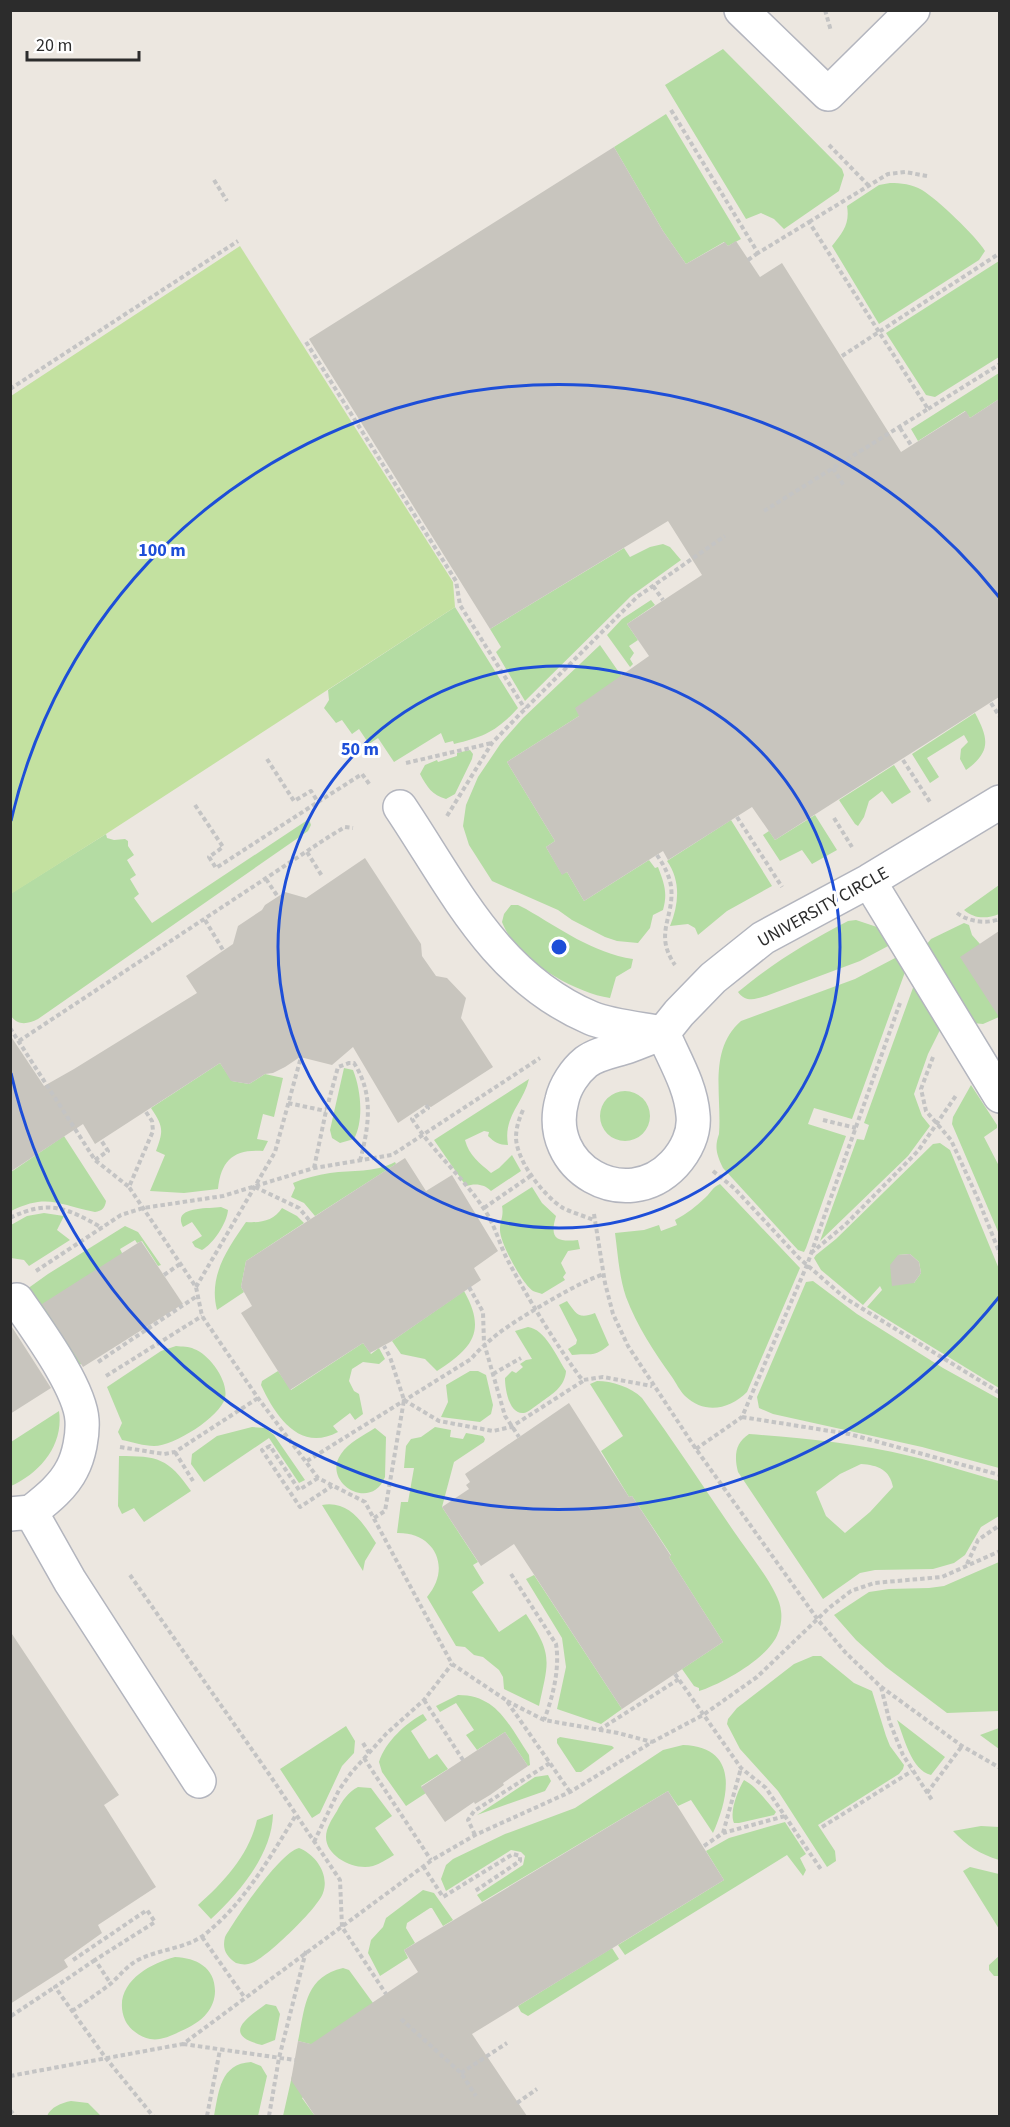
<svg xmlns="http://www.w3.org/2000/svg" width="1010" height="2127" font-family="'Source Sans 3',sans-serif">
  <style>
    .green { fill: #b4dca3; fill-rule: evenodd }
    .pitch { fill: #c3e1a0 }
    .building { fill: #c8c5be }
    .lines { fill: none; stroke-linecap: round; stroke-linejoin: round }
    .minor-casing { stroke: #b3b5be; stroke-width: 36 }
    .path { stroke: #c4c4c4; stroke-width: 4; stroke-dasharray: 4.5 3; stroke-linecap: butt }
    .minor { stroke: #fff; stroke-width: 33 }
    .ring { fill: none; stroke: #1d4ed8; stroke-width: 3 }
    .labels { text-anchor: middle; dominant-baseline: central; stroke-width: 6; stroke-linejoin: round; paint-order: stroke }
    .street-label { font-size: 18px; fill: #2c2c2c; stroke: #fff }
    .centre { fill: #1d4ed8; stroke: #fff; stroke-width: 3 }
    .ring-label { font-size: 18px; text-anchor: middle; font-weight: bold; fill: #1d4ed8; stroke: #fff; stroke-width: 6; stroke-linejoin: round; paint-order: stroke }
  </style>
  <rect width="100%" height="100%" fill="#ece7e0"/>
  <path class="green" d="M723 49 842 169 844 175 839 191 784 229 774 219 761 213 746 219 665 85Z
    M666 114 741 239 728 246 724 242 686 264 663 231 614 147Z
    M890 183C901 183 912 184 922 190 937 199 977 237 985 251L979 260 879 324 832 246C843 232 850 224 847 206L879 185Z
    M999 261V357L935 397 926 395 886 333Z
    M999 373V399L970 418 965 411 918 441 911 429Z
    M663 544 670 547 681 560 631 596 525 701 496 652 501 647 490 629 624 548 630 557 650 547Z
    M651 600 655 605 627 624 638 640 629 646 634 653 630 659 633 664 630 667 607 635 622 619Z
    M455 607 518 708C497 731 484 737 454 744L453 741 445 743 441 733 394 762 378 738 369 744 359 729 352 734 342 720 336 723 324 708 329 700 328 690Z
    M600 645 625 681 579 716 507 762 555 841 546 847 562 874 567 872 584 901 649 860 655 868 658 867C664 883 668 893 663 910L653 915 650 928 638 943 617 941 605 937 572 920 558 910 492 881 469 845 463 826 466 805 478 777 501 743 523 718Z
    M975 713C989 739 991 752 966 770L960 759 961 749 968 742 964 735 927 758 939 777 930 783 912 754Z
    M470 750 473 754 472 759 455 794 446 799C432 795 427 787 420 774L425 765 437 760 438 762 457 756V753Z
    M894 765 911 792 892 804 882 791 869 801 864 817 858 826 855 824 839 800Z
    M815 815 837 850 812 864 802 850 780 861 763 835 769 831 775 840Z
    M309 819 311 825 308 831 38 1019C28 1024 18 1026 11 1016L10 894 106 834 107 838 114 840 125 839 128 841V846L134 855 127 860 136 875 130 879 139 894 134 898 152 923Z
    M731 820 772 886 727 911 698 935 695 928 688 924 670 926C679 904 681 881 667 861Z
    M999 885V914C987 919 974 919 964 910Z
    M511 905H518L526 909C559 928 593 953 633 959L631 968 616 977 610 998C573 992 516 959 502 922L504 914Z
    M856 920 877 927 890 945 860 961 766 996C756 999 746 1003 738 992 774 962 806 943 848 921Z
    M964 923 969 925 972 935 980 944 999 1017 983 1024 973 1023 926 945 931 939Z
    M897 957 905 972 852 1119 814 1108 808 1124 846 1136 806 1248 804 1252 798 1250 723 1168C717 1155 714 1148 719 1134 722 1095 708 1050 741 1021L855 979Z
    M914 985 941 1028 928 1054 914 1094 922 1116 930 1126 908 1156 820 1241 857 1139 864 1140 869 1125 864 1123Z
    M220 1063 232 1081 249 1084 265 1074 283 1078 274 1117 263 1114 257 1139 268 1141 263 1151C234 1149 221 1160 218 1189L184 1193 150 1191 165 1155 156 1151C164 1130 163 1126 151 1108Z
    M344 1068 353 1070C361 1090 364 1120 354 1139L340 1143 332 1138 330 1130Z
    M529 1079C523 1104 503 1116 508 1145 499 1145 494 1142 488 1136L489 1132 484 1131 465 1140C469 1156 480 1163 491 1173L499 1168 512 1155 521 1171 491 1191C485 1184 475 1183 466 1186L434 1140Z
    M971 1085 997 1125V1128L984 1137 999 1166V1234L952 1124 953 1117Z
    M600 1116a25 25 0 1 1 50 0a25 25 0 1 1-50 0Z
    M64 1136 106 1201C105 1208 102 1211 95 1212 58 1205 48 1193 11 1211V1172Z
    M940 1143 950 1150 999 1269V1388L867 1307 882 1290 880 1286 863 1305 821 1270 814 1258 816 1255 836 1239 933 1144ZM910 1254 919 1262 921 1273 914 1283 898 1255Z
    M395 1162 396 1164 315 1216 304 1203 291 1197 295 1188 293 1183C305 1178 317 1175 330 1173 353 1170 374 1173 395 1162Z
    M720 1184 800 1268 747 1392C730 1409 705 1415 685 1396 680 1391 676 1383 672 1377 654 1352 637 1326 626 1297 619 1276 618 1255 615 1233L644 1230 659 1225 661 1231 677 1225 675 1220C686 1214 697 1206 706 1197 711 1192 713 1187 720 1184Z
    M532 1187 542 1203 556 1216C549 1239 557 1242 578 1240L580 1249 568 1251 561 1263 566 1273 563 1277 565 1280 542 1294C540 1293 535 1292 533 1291 523 1285 499 1242 500 1229 500 1221 504 1216 502 1206Z
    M221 1207 228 1210C227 1223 213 1244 202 1250L195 1247 192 1242 202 1236 192 1222 183 1227C172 1206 207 1209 221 1207Z
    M282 1208 297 1216 304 1223 246 1261 241 1287 244 1292 217 1310C208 1276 228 1248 246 1222 260 1223 274 1221 282 1208Z
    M44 1213 64 1216 57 1230 70 1240 29 1266 24 1260 11 1258V1225L27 1216Z
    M125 1226 138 1232 161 1265 158 1266 142 1241 137 1243 135 1240 120 1249 122 1253 88 1360 72 1369 27 1289 48 1274Z
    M813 1281 857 1314 943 1368 999 1399V1468L922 1447 773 1414 759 1408 757 1397 806 1282Z
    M464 1291C487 1332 472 1348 437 1371L425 1359 401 1354 392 1341Z
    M567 1301C576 1313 578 1320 595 1313L609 1345C592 1359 591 1352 572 1355L568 1349 576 1344 577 1340 559 1305Z
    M528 1327C545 1329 557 1357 566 1371 565 1387 552 1394 540 1403 535 1406 529 1412 524 1413 509 1415 505 1389 505 1378L512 1371 516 1373 523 1367 520 1364 526 1360 532 1359 515 1331Z
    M363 1343 371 1354 379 1348 385 1359 379 1364 363 1362 352 1369 349 1381 354 1391 359 1394 363 1414 355 1420 350 1413 333 1426 338 1432C299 1453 275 1415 261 1385L262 1381 278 1371 291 1390Z
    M176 1346C182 1347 189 1346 194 1349 209 1354 229 1381 225 1398 220 1417 174 1446 154 1446 144 1446 132 1442 122 1440L118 1432 122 1423 107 1387 161 1351Z
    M470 1371H478L486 1375 493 1405 491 1414 480 1422 441 1417 448 1402 446 1385Z
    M597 1381C612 1381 631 1387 642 1398 674 1442 704 1488 735 1533 747 1551 780 1591 781 1611 782 1617 781 1627 778 1633 770 1657 722 1684 699 1691V1688L694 1686 682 1669 723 1642 669 1557 671 1555 632 1496 629 1497 601 1451 623 1436 590 1384Z
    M59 1411C64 1445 40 1473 11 1486V1442Z
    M252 1427 265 1428 274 1435 305 1480 299 1483 269 1438 204 1482 191 1464 192 1454 217 1436Z
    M435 1427 451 1430 450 1437 463 1439 466 1433 483 1436 485 1439 484 1442 454 1462 442 1507 478 1562 473 1565 484 1583 472 1592 499 1632 526 1614C553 1655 549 1660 539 1706L504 1689 503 1677 499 1670 483 1657 474 1655 465 1647 456 1646 427 1597C452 1568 435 1532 397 1533L401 1502H408L414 1468H404L406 1446 411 1439 421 1437Z
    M375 1428 386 1437 385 1477C371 1513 321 1482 341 1454 348 1443 364 1435 375 1428Z
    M749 1434C803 1438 857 1443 910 1456 940 1463 970 1473 999 1481V1516L981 1527 965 1555 954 1563 933 1569 875 1570 860 1573 823 1599 738 1472C734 1456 735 1443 749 1434ZM861 1464C878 1465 890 1470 893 1487L870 1512 845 1533 826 1516 816 1492 840 1474Z
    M119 1456C158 1456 168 1458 191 1491L144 1522 134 1508 122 1514 118 1506Z
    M322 1505C349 1500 363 1523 376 1543L365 1561 363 1571Z
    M999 1562V1711L947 1713 886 1667 856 1640 834 1615 869 1592 889 1589 929 1588 944 1586Z
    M534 1575 622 1709 601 1724 557 1709 566 1667 562 1638 526 1579Z
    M813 1656H821L854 1683 872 1691 886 1736 890 1746 904 1765 903 1769 899 1774 818 1825 835 1851 836 1861 827 1867 778 1791 740 1749 727 1724 728 1719 737 1708 759 1691 794 1664Z
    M458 1695C498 1695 509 1726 529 1755L530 1765 528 1766 505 1732 477 1750 466 1735 474 1730 456 1703 440 1712 436 1706Z
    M423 1714 427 1720 411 1731 429 1759 437 1754 448 1769 421 1786 426 1793 406 1806 382 1772 379 1762C385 1742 406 1723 423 1714Z
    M897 1720 945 1757 931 1775C911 1770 904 1737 897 1720Z
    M346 1726 355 1741 354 1753 342 1766 320 1813 312 1818 280 1769Z
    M999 1728H1000L999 1749 980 1735Z
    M560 1737 612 1746 614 1748 581 1772H576L557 1743V1739Z
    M683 1745C740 1747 729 1797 713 1833L691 1800 678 1806 668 1791 482 1902 477 1895 523 1865 525 1856 521 1852 511 1850 446 1891 441 1879 446 1865 453 1859 505 1834 575 1808 663 1750Z
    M548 1775 551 1781 545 1791 477 1815 535 1777Z
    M744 1780C757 1787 766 1801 776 1812L774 1815 739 1823H734C729 1812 738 1790 744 1780Z
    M358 1787 371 1788 392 1816 375 1828 394 1855C387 1859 380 1864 373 1866 355 1871 326 1857 326 1837 326 1828 332 1819 337 1811 342 1801 348 1792 358 1787Z
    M273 1814C272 1855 239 1893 211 1919L198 1905C224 1882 249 1855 257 1820Z
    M785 1822 806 1854 800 1858 806 1870 803 1876 787 1855 625 1955 618 1945 724 1880 706 1851 729 1838Z
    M981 1826 999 1827V1860C980 1854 967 1846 953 1831Z
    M299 1848C315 1854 330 1874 323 1893 318 1908 269 1955 254 1962 248 1965 243 1965 236 1963 226 1956 222 1949 225 1937 236 1918 280 1852 299 1848Z
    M970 1867 999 1874V1929L963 1871Z
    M423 1890 434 1893 453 1920 443 1926 432 1908H430L407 1923 406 1928 415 1943 404 1950 408 1958 380 1976 368 1953 371 1940 383 1927 386 1918Z
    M612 1948 619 1959 528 2016 521 2012 518 2006Z
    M999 1956V1976H994L989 1970V1965Z
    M175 1957C196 1958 215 1967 215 1991 215 1999 212 2007 207 2013 201 2021 190 2027 181 2031 171 2036 160 2041 150 2039 140 2037 129 2029 125 2020 111 1986 147 1964 175 1957Z
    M343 1968 349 1970 373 2003 326 2048 298 2041C305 2009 304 1977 343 1968Z
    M266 2004 276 2006 280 2014 275 2040 262 2045C222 2035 245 2019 266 2004Z
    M251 2062 261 2066 267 2076 258 2116H214C219 2091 220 2064 251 2062Z
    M292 2076 316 2080 318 2087 302 2098 315 2116H283Z
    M71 2101 88 2103 101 2116H47C51 2107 61 2103 71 2101Z"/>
  <path class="pitch" d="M240 246 453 582 455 607 106 834 11 894V396Z"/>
  <path class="building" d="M614 147 663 231 686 264 725 242 728 246 736 241 760 277 782 263 901 452 966 411 970 418 999 399V697L775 840 752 807 668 860 663 851 584 901 567 872 562 875 546 847 555 841 507 762 579 716 575 708 649 656 627 624 702 575 668 521 490 629 309 339Z
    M365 858 421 944 422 956 436 976 447 978 466 998 461 1018 493 1067 431 1107 425 1105 398 1123 353 1047 332 1065 300 1057 285 1067 273 1073 265 1074 249 1084 231 1081 220 1063 95 1144 83 1124 10 1172V1035L44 1086 74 1069 197 993 186 976 233 944 238 926 262 910 265 905 285 892 306 898Z
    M999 931V1017L960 957Z
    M405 1158 426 1191 452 1175 498 1251 474 1268 481 1280 392 1341 370 1353 363 1343 290 1390 241 1313 252 1306 241 1287 246 1261Z
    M141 1241 183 1304 83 1367 42 1304Z
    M910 1254 919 1262 921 1273 914 1283 892 1286 890 1265 898 1255Z
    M10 1324 51 1388 10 1414Z
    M569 1403 629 1497 632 1496 671 1556 669 1557 723 1642 622 1709 514 1544 481 1566 442 1507 469 1489 466 1485 470 1482 465 1474Z
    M10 1631 119 1795 104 1805 156 1887 98 1925 102 1933 64 1960 68 1967 10 2004Z
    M505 1732 528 1766 503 1783 504 1785 490 1795 475 1804 474 1802 445 1822 421 1787Z
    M668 1791 724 1880 472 2034 527 2116H315L291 2080 298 2041 311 2044 418 1972 404 1950Z"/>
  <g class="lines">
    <g class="minor-casing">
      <path id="minor" d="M741 10 828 94 913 10
        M400 807C455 889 495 977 591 1018 610 1026 642 1029 663 1033L679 1013 713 978 763 938 869 881 1000 802
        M869 881 1000 1096
        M663 1033C674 1059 691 1086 693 1115 695 1133 686 1151 674 1164 626 1215 543 1168 562 1100 565 1086 575 1071 586 1062 598 1053 615 1051 629 1046 640 1042 652 1037 663 1033Z
        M17 1300C36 1328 80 1387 82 1420 83 1435 79 1456 72 1469 63 1487 46 1500 31 1512
        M10 1514 31 1512 70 1581 199 1781"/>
    </g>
    <path class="path" d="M825 10 831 31
      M671 110 758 253 809 222 928 409 764 511
      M829 145 868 185
      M214 180 227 201
      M809 222 888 174 905 172 927 176
      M748 260 758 253
      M306 342 456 581 460 605 525 709
      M842 356 1000 253
      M10 389 238 241
      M928 409 1000 364
      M900 428 911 445
      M833 468 844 486
      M653 586 663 600
      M991 703 1000 717
      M267 759 294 801 311 791 318 802 362 774 370 785
      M903 760 930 802
      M406 763 492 743
      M195 805 223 847 209 857 216 868 318 802
      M447 816 492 743 520 714 637 597 725 536
      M737 817 782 887
      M834 818 852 847
      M307 852 322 876
      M657 855C663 864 669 874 671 886 675 918 653 933 675 965
      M266 879 278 897
      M957 913C969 922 986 924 1000 919
      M205 920 223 950
      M10 1028 95 1160 129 1187
      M19 1041 330 836 345 827 353 828
      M933 1057 921 1089 926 1111 951 1140 978 1199 1000 1254
      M288 1103 326 1111
      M426 1105 428 1108 412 1119C433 1152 463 1177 484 1209 495 1225 499 1243 507 1259 529 1300 553 1340 580 1377L583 1380 603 1377 652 1386
      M523 1110C519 1119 516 1128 516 1138 517 1162 544 1196 563 1208 573 1213 584 1216 594 1220
      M146 1112 152 1121 153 1131 129 1187 196 1287 202 1316 258 1398 318 1478 365 1502 452 1664 506 1700 570 1792
      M823 1120 856 1128
      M95 1160 108 1151 101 1140
      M314 1168 326 1111 338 1067 349 1063H354C374 1094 369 1126 360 1161
      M713 1171 734 1188 799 1258 845 1298 1000 1393
      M255 1187 299 1208 309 1220
      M484 1208 532 1175
      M594 1214 605 1283 613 1314 628 1346 696 1449 818 1620 845 1652 880 1686 962 1746 1000 1768
      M10 1218C48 1199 68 1208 102 1228
      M811 1253 845 1225 918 1151 957 1094
      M36 1271 121 1215 143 1208 223 1196 314 1168 392 1155 540 1058
      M164 1275 180 1264
      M196 1287 275 1152 301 1057
      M469 1287 483 1312 484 1343 505 1416 519 1437
      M98 1362 197 1296
      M493 1374 521 1358
      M106 1376 202 1316
      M404 1400 439 1421 493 1431 511 1427 583 1381
      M742 1417 849 1434 1000 1475
      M120 1447 164 1454 175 1452 258 1398
      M696 1449 742 1417 807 1265 900 1003
      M175 1452 193 1481
      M307 1461 471 1359C492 1334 521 1318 549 1301 567 1291 584 1281 604 1274
      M318 1478 299 1490 270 1446 262 1450 300 1507 332 1486
      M374 1518 385 1511 404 1400 390 1357 384 1346
      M967 1564 978 1540 1000 1525
      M511 1574 556 1644C560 1668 553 1697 544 1720
      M130 1575 269 1774 340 1880 342 1927 386 1994
      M675 1674 741 1768 766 1788 822 1871
      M881 1687 890 1723 903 1755 932 1800
      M424 1700 463 1760
      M507 1701 544 1720 618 1733 652 1742
      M599 1730 679 1679
      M363 1743 369 1753
      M364 1758 431 1860
      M927 1793 962 1746
      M822 1827 912 1771
      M723 1833 741 1768
      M475 1835 468 1820 474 1811 550 1763
      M314 1842 339 1790 351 1773 386 1734 424 1700 452 1664
      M704 1846 723 1833 785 1816
      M423 1866 443 1897 513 1854 520 1856V1861L475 1891
      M202 1937 245 1998
      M73 1960 147 1910 155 1922 95 1960 111 1984
      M95 1960 55 1987 105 2057 153 2116
      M72 2011C84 2003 97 1994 109 1985 120 1976 127 1965 140 1959 161 1949 187 1948 204 1935 244 1904 270 1857 296 1815
      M11 2016 55 1987
      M401 2019 461 2073 476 2096
      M183 2044 295 2060
      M461 2073 507 2043
      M10 2076 183 2044 432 1860 475 1835 570 1792 652 1742 703 1715 757 1677 829 1608 851 1591 874 1583 942 1577 1000 1551
      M517 2103 537 2089
      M10 2110 15 2116
      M207 2116 220 2050
      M269 2116 279 2058 306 1951"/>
    <use href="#minor" class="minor"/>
  </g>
  <g class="ring">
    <circle cx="559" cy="947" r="281"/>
    <path d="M999 1297A562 562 0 0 1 11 1073M11 821A562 562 0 0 1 999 597"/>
  </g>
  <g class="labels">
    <g class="street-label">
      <text transform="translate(823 907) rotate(-29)">UNIVERSITY CIRCLE</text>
    </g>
  </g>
  <circle cx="559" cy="947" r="9" class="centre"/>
  <g class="ring-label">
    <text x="162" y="556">100 m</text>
    <text x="360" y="755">50 m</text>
  </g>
  <rect width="1010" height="2127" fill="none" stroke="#2c2c2c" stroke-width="24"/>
  <path d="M27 51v9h112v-9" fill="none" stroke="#2c2c2c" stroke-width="3"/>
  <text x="36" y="51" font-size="18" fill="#2c2c2c" stroke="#ffffff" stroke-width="4.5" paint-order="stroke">20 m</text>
</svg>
